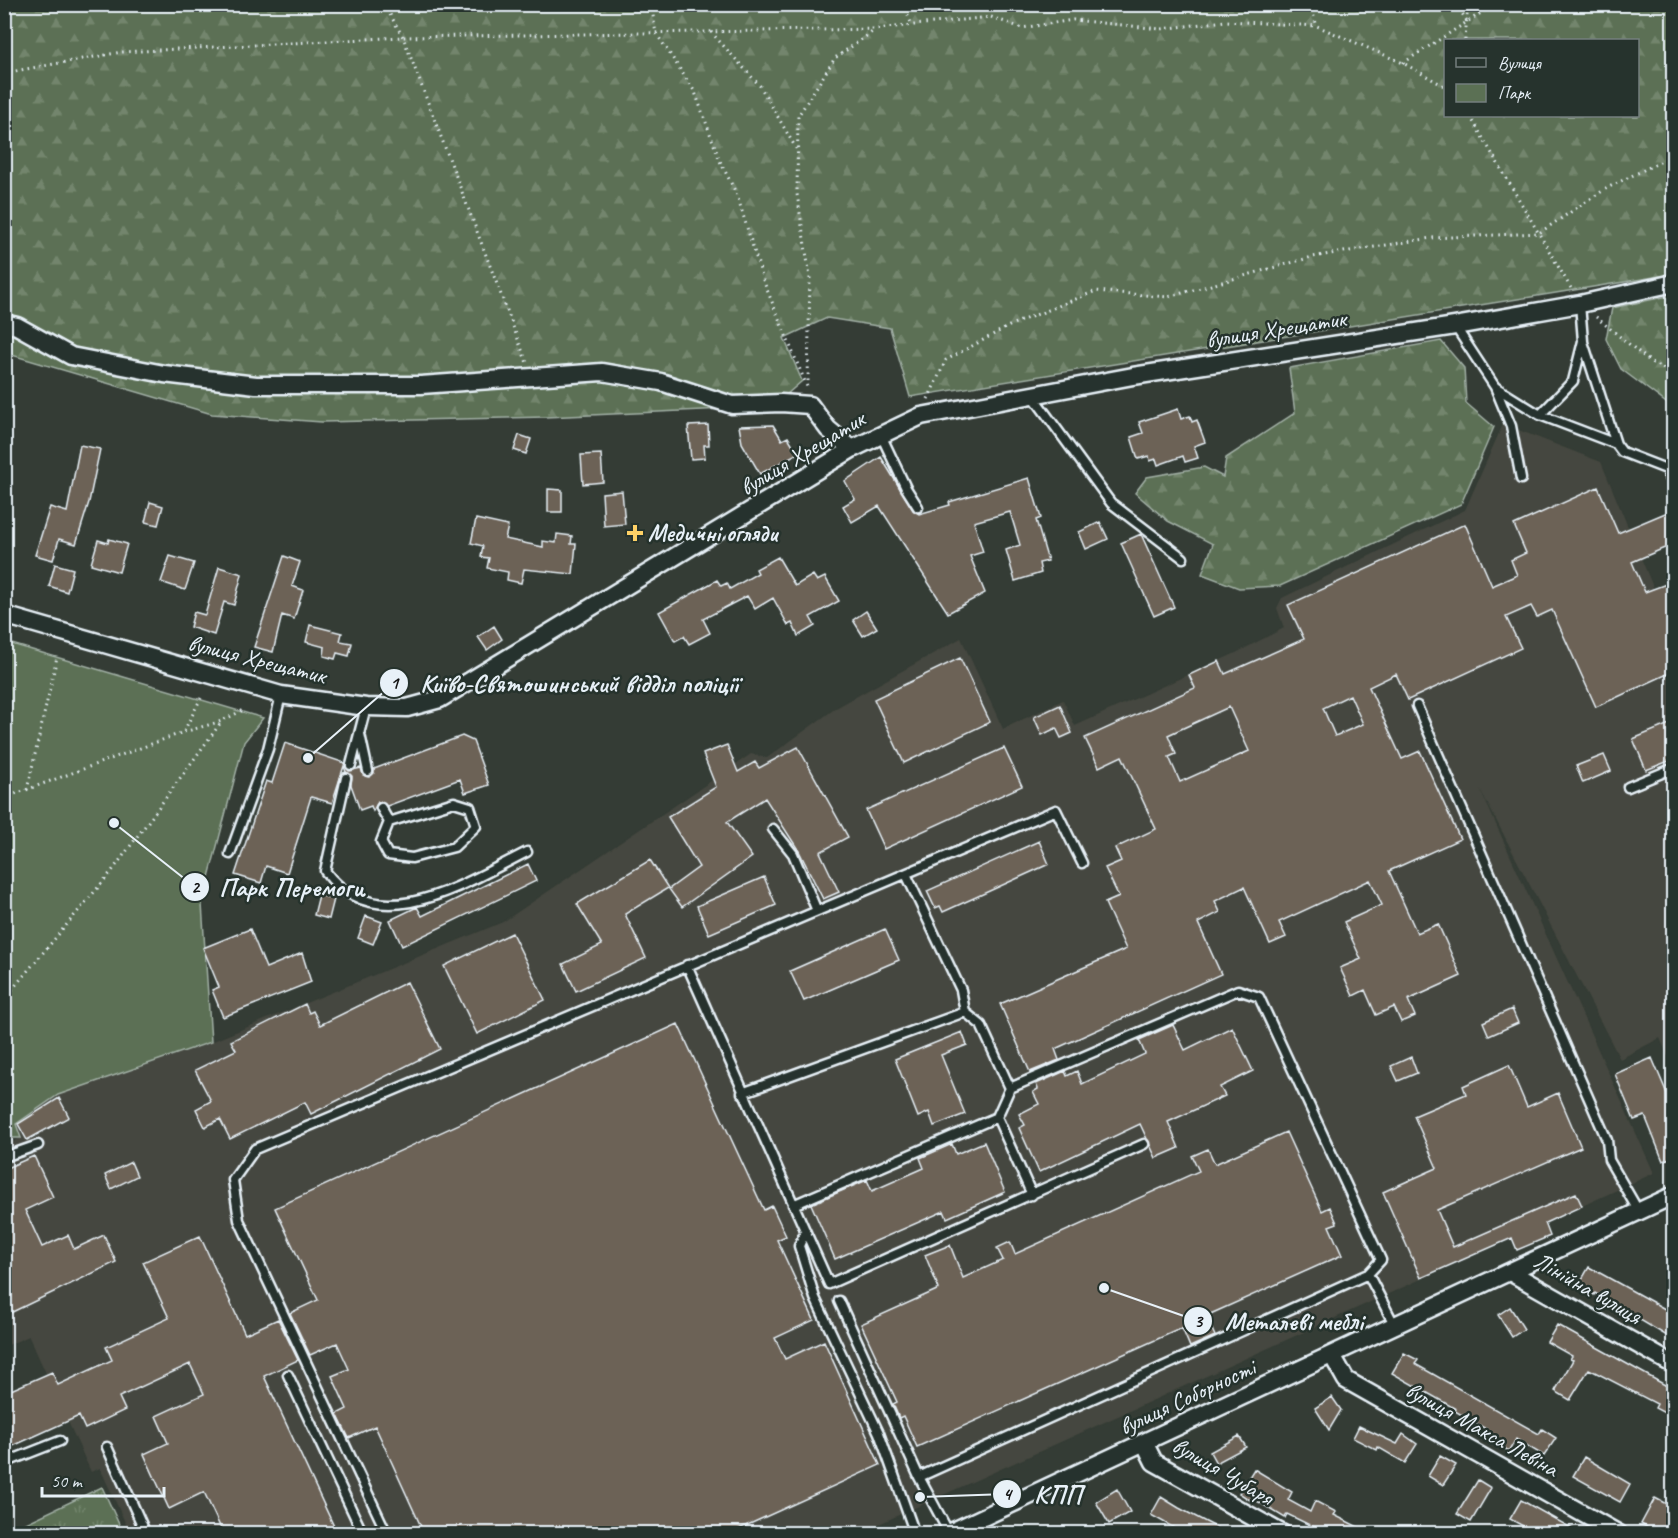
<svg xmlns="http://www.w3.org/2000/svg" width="1678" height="1538" font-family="Caveat,sans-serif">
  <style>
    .built { fill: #45473f }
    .grass { fill: url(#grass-tufts); stroke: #a2b0a6; stroke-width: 1.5 }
    .forest { fill: url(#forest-firs); stroke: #a2b0a6; stroke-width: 1.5; fill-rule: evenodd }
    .green { fill: #5b7054; stroke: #a2b0a6; stroke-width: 1.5 }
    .building { fill: #6c6256; stroke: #e8f1f8; stroke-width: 1.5; fill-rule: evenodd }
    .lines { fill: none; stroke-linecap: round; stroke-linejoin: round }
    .lane-casing { stroke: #e8f1f8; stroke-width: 13 }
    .street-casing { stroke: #e8f1f8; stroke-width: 21 }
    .path { stroke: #e8f1f8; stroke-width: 3; stroke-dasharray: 1.5 4.5; stroke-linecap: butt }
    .lane { stroke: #26332d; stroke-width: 8 }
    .street { stroke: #26332d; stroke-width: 16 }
    .poi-dot { fill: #ffd166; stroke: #26332d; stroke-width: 2 }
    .labels { text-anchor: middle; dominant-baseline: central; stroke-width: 5; stroke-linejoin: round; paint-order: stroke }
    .street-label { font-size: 24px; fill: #e8f1f8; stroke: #26332d }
    .poi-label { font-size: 24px; font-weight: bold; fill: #e8f1f8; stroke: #26332d; text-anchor: start }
    .leader { fill: none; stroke: #e8f1f8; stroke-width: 2 }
    .callout-dot { fill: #e8f1f8; stroke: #26332d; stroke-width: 2 }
    .mark-label { font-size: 18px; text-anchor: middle; font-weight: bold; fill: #111 }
    .callout-label { font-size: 26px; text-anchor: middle; font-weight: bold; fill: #e8f1f8; stroke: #26332d; stroke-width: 5; stroke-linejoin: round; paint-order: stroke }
  </style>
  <defs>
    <pattern id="grass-tufts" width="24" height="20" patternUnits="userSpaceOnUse" patternTransform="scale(1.5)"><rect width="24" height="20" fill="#5b7054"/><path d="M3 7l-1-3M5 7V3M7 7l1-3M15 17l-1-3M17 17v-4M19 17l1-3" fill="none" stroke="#73856d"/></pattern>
    <pattern id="forest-firs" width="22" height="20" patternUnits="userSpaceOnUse" patternTransform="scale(1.5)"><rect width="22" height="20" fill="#5b7054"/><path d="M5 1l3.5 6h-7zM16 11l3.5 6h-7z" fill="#73856d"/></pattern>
  </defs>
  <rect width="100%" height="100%" fill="#343c35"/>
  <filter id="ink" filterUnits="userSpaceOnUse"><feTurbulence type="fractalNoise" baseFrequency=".0167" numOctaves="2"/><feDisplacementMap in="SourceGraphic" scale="12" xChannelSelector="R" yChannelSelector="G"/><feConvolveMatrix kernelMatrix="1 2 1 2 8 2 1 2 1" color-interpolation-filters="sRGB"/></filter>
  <g filter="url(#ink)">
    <path class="built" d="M1503 424 1601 462 1673 635V1068L1660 1038 1620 1059 1480 789 1654 1173 1545 1223 1550 1236 1517 1250 1512 1238 859 1533H130L100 1468 91 1472 29 1336 8 1345 5 1338 4 1146 21 1138 16 1124 58 1095 211 1042 503 922 751 754 767 758 836 708 961 638 1003 729 1063 700 1075 726 1236 653 1284 628 1277 608 1282 598 1465 510Z"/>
    <path class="grass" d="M102 1487 123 1533H5Z"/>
    <path class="forest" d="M4 5H1673V274L910 397 890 328 827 318 784 338 802 381 772 407 545 417 322 422 212 414 5 353ZM1446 40H1638V116H1446Z
      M1673 295H1674L1673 408 1621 369 1606 339 1612 308Z
      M1441 341 1464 368 1466 403 1494 427 1461 504 1280 586 1239 588 1202 574 1213 544 1168 521 1135 493 1147 477 1204 467 1223 477 1226 458 1295 413 1289 368Z"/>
    <path class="green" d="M5 642 263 718 244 742 202 904 211 1042 58 1095 16 1124 21 1138H5Z"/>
    <path class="building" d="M1178 409 1181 419 1190 416 1192 422 1197 420 1205 442 1194 446 1198 458 1185 462 1183 456 1158 465 1156 459 1150 461 1149 456 1138 459 1131 437 1143 433 1139 422Z
      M708 425 709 445H704L705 458 691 459 688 426Z
      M773 425 782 440 788 437 798 453 760 474 742 443 739 426Z
      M519 435 531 439 526 454 514 450Z
      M80 445 100 449 89 502 76 544 59 539 53 560 35 555 50 507 67 512Z
      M601 454 603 482 583 484 581 455Z
      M881 457 913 510 919 514 950 505 949 502 1029 478 1041 518 1036 520 1048 561 1039 563 1041 573 1015 581 1006 550 1020 545 1010 512 974 522 983 552 970 556 985 593 948 613 879 506 852 522 843 506 855 499 845 481Z
      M1598 487 1618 533 1670 511 1674 520V544L1632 562 1645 592 1674 581V671L1596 707 1552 610 1537 617 1531 606 1506 617 1521 648 1408 700 1396 674 1369 687 1402 759 1420 751 1460 839 1389 871 1417 933 1438 924 1461 976 1408 1000 1415 1016 1401 1022 1394 1007 1376 1015 1365 990 1353 996 1340 968 1361 959 1344 922 1382 905 1370 880 1279 922 1286 937 1270 944 1244 887 1215 901 1220 912 1198 923 1221 974 1055 1049 1059 1060 1030 1072 1000 1004 1126 949 1105 903 1119 897 1105 868 1121 861 1115 848 1156 829 1122 756 1099 767 1085 738 1195 688 1189 675 1219 661 1225 674 1304 639 1288 605 1465 524 1492 586 1517 575 1511 560 1526 553 1514 525ZM1350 695 1363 724 1335 736 1323 708ZM1229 707 1249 751 1180 782 1169 757 1176 754 1168 735Z
      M548 489 562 490V512H548Z
      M622 491 625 524 604 526 602 493Z
      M150 502 163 506 158 525 145 522Z
      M476 519 508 526 505 539 543 547V541L556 543 557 534 572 536 571 544H576L573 574 524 569 521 583 507 580 508 572 487 568 489 558 481 557 483 546 471 543Z
      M1100 522 1108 539 1086 549 1079 532Z
      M1141 534 1174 607 1154 616 1121 543Z
      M109 539 127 544 119 572 91 564 98 540 108 543Z
      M170 556 194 563 185 590 161 582Z
      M284 556 300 562 292 586 303 590 294 619 282 615 273 652 254 647Z
      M778 557 795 586 813 575 817 581 825 577 839 601 810 617 815 626 798 636 792 623 788 625 773 598 755 609 747 596 703 619 710 633 689 644 684 636 675 641 659 612 717 580 721 586 727 583 730 589 758 573 756 569Z
      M55 564 73 569 67 592 49 586Z
      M219 567 242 574 234 605 224 602 214 635 190 627 194 612 205 615Z
      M866 611 877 628 863 636 853 620Z
      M310 625 342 633 340 641 352 643 349 656 337 653 335 659 324 656 325 647 306 642Z
      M494 626 502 639 487 650 478 637Z
      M960 658 990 722 904 763 874 699Z
      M1060 705 1072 733 1061 738 1056 728 1042 735 1034 717Z
      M1674 722V759L1646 770 1633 739Z
      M462 736 473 741 489 785 465 793 460 779 387 806 378 802 373 811 371 806 360 810 351 785 352 776 346 772 344 766 332 803 311 797 287 873 266 866 261 883 235 875 266 781 272 783 285 743 345 763 349 771 361 768 363 775 369 777 374 773V769Z
      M727 745 738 772 755 762 759 768 798 747 848 837 820 852 839 892 823 899 799 851 765 798 727 822 752 857 682 907 669 889 699 867 668 817 716 787 703 754Z
      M1004 748 1022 786 884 849 866 810Z
      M1604 755 1611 771 1583 783 1576 766Z
      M1039 841 1049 864 943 912 940 906 935 908 927 891Z
      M650 860 668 888 625 914 646 958 576 991 563 964 602 945 577 904Z
      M528 864 536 881 402 946 390 920 417 907 422 916Z
      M764 877 776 905 709 934 697 906Z
      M319 895 334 899 329 919 314 915Z
      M366 916 382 922 373 944 358 938Z
      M250 929 266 968 302 953 311 982 223 1017 212 990 219 987 203 948Z
      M885 929 899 960 804 1001 790 971Z
      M512 933 545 1000 477 1034 444 966Z
      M407 982 440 1049 311 1114 305 1102 230 1139 220 1119 205 1127 196 1109 211 1101 195 1070 236 1050 231 1041 305 1004 309 1013 313 1011 320 1025Z
      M1512 1009 1518 1023 1489 1036 1483 1022Z
      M678 1024 764 1210 772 1206 786 1236 777 1240 814 1320 775 1338 785 1359 824 1341 880 1465 730 1533H424L375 1426 349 1438 337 1414 347 1409 332 1376 349 1369 337 1343 310 1355 290 1313 318 1300 275 1208Z
      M1173 1025 1185 1050 1232 1027 1253 1071 1220 1087 1225 1096 1168 1122 1179 1148 1156 1158 1140 1124 1039 1172 1019 1128 1025 1125 1019 1114 1039 1104 1033 1092 1038 1089 1036 1084 1065 1071 1067 1076 1077 1071 1082 1084 1145 1054 1139 1040Z
      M962 1032 967 1045 941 1055 965 1114 934 1126 929 1112 918 1117 895 1059Z
      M1411 1057 1417 1073 1398 1081 1391 1066Z
      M1652 1058 1674 1110V1156L1663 1161 1645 1116 1634 1120 1615 1074Z
      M1509 1065 1527 1107 1558 1093 1581 1147 1437 1210 1453 1247 1576 1193 1582 1206 1545 1223 1550 1236 1517 1250 1512 1238 1421 1278 1383 1192 1437 1168 1414 1116 1466 1094 1463 1086Z
      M59 1098 69 1117 27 1140 18 1124Z
      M1286 1132 1322 1211 1330 1207 1337 1223 1329 1226 1342 1255 1206 1316 1215 1336 1190 1347 1182 1328 917 1447 903 1416 899 1418 893 1404 897 1402 861 1324 939 1289 925 1255 950 1245 963 1278 1003 1260 997 1248 1010 1242 1015 1254 1199 1171 1192 1156 1208 1149 1215 1164Z
      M984 1142 1005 1192 947 1218 944 1211 835 1259 811 1204 867 1180 872 1191 924 1168 920 1158 952 1144 956 1154Z
      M34 1156 53 1197 25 1210 42 1247 68 1235 74 1249 104 1235 116 1262 4 1316V1169Z
      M131 1162 137 1176 111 1189 105 1175Z
      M200 1236 245 1334 278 1319 298 1360 264 1376 337 1533H223L204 1492 169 1509 144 1454 168 1443 156 1416 204 1394 190 1364 119 1397 125 1410 85 1429 79 1416 4 1450V1393L52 1372 58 1385 112 1360 106 1347 169 1318 143 1262Z
      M1589 1267 1674 1314V1325L1667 1336 1595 1293 1594 1295 1578 1286Z
      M1510 1307 1524 1329 1512 1337 1498 1315Z
      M1557 1325 1674 1390V1418L1655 1408 1657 1404 1589 1369 1570 1400 1555 1391 1573 1360 1570 1359 1572 1356 1547 1342Z
      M1404 1353 1418 1360 1415 1364 1539 1434 1542 1429 1556 1438 1544 1456 1516 1439 1509 1451 1482 1436 1486 1429 1455 1411 1456 1409 1392 1373Z
      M1332 1397 1341 1410 1329 1430 1315 1408Z
      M1359 1426 1397 1444 1403 1434 1417 1444 1405 1463 1378 1447 1377 1450 1353 1438Z
      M1239 1436 1246 1447 1216 1463 1210 1452Z
      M1440 1456 1456 1465 1443 1485 1428 1476Z
      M1584 1457 1630 1484 1620 1502 1573 1476Z
      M1254 1469 1292 1492 1288 1500 1310 1512 1315 1501 1336 1512 1334 1515 1370 1533H1326L1287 1514 1285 1518 1254 1499 1253 1502 1239 1493Z
      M1478 1480 1491 1488 1471 1522 1457 1514Z
      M1117 1489 1130 1512 1109 1524 1096 1502Z
      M1161 1497 1179 1508 1227 1533H1183L1151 1515Z
      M1655 1498 1674 1508V1518L1665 1533H1657L1641 1524Z
      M1521 1500 1580 1533H1536L1510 1519Z"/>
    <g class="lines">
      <g class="lane-casing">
        <path id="lane" d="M1455 326 1495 387 1540 415 1573 381 1583 341 1580 304
          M1495 387 1511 426 1521 479
          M1032 395 1111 503 1183 558
          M1540 415 1616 444 1583 342
          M880 433 906 488 918 507
          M1616 444 1622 452 1666 469 1674 486
          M1417 706 1607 1140 1609 1160 1639 1212
          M360 734 368 771
          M351 765 366 707
          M346 778 325 871C378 942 468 881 527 852
          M1628 787 1674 768
          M381 808 389 822 454 802 470 807 476 826 454 847 412 858 388 855 381 842 389 822
          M773 829 793 854 817 911
          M230 854 268 749 281 695
          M906 874 961 990 965 1012 981 1025 1010 1088 997 1117 1032 1195
          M687 965 829 1284 1144 1144
          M1010 1088 1238 990 1259 997 1381 1260 1368 1274 1395 1326
          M742 1093 965 1012
          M4 1157 38 1145
          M793 1205 997 1117
          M805 1232 799 1246 815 1298 879 1433 915 1534
          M839 1301 919 1477 949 1533
          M288 1375 363 1534
          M107 1447 146 1534
          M4 1463 60 1441
          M919 1477 1368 1274
          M387 1534 239 1220 233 1180 255 1149 1056 810 1082 863"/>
      </g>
      <g class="street-casing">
        <path id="street" d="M4 323 17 326 71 356 164 374 256 385H421L602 372 661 382 732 405 781 403 810 405 828 429 852 449
          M4 615 281 695 366 707 407 708 440 699 852 449 921 416 1133 376 1455 326 1580 304 1674 283
          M1510 1272 1674 1365
          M1332 1355 1346 1380 1619 1534
          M1145 1444 1154 1462 1283 1534
          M947 1534 1674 1195"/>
      </g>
      <path class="path" d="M384 4 403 37 527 363
        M651 4 656 33 695 92 720 161 737 195 763 280 808 389
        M903 4 912 25
        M1310 4 1317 26
        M1456 4 1467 21
        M711 32 760 86 797 150
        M1465 40 1468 4
        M1403 63 1495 4
        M4 73 122 52 403 37 876 29 991 17 1022 28 1073 20 1161 29 1226 21 1317 26 1403 63 1446 87
        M1470 116 1572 290
        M1596 317 1652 363 1674 374
        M808 381 810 277 797 194 798 116 835 58 875 30
        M928 399 946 360 1013 324 1096 291 1168 297 1312 257 1431 238 1539 233 1607 188 1674 155
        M184 731 201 698
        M27 790 57 657
        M4 798 184 732 222 721 243 710
        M4 999 112 871 222 721"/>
      <use href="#lane" class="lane"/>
      <use href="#street" class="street"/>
    </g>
  </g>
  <path class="poi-dot" d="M632 524h6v6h6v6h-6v6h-6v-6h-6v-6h6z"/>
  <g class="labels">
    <g class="street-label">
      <text transform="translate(1276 329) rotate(-9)">вулиця Хрещатик</text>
      <text transform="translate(802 453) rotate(-31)">вулиця Хрещатик</text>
      <text transform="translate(257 659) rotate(14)">вулиця Хрещатик</text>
      <text transform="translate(1588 1288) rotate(30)">Лінійна вулиця</text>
      <text transform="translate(1187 1397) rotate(-25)">вулиця Соборності</text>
      <text transform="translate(1482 1429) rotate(29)">вулиця Макса Левіна</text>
      <text transform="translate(1223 1471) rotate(30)">вулиця Чубаря</text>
    </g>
    <g class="poi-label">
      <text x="648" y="533">Медичні огляди</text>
    </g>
  </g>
  <path class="leader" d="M308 758L394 683M114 823L195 887M1104 1288L1198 1321M920 1497L1007 1494"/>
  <g class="callout-dot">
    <circle cx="308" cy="758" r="6"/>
    <circle cx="114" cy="823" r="6"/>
    <circle cx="1104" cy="1288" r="6"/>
    <circle cx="920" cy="1497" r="6"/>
    <circle cx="394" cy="683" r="15"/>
    <circle cx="195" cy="887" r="15"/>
    <circle cx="1198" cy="1321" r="15"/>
    <circle cx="1007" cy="1494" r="15"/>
  </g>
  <g class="mark-label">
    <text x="394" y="689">1</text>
    <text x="195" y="893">2</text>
    <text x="1198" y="1327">3</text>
    <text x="1007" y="1500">4</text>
  </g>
  <g class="callout-label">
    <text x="579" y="692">Київо-Святошинський відділ поліції</text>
    <text x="292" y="896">Парк Перемоги</text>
    <text x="1294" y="1330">Металеві меблі</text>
    <text x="1058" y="1503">КПП</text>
  </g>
  <rect width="1678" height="1538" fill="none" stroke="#26332d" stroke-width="24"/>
  <rect x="12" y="12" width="1654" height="1514" fill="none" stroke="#e8f1f8" stroke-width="2" filter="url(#ink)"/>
  <rect x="1444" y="39" width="195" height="78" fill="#26332d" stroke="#747f7e" stroke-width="1.5"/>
  <rect x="1456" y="58" width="30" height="9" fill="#26332d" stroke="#747f7e" stroke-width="1.5"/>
  <text x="1498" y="69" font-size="18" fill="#e8f1f8">Вулиця</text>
  <rect x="1456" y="84" width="30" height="18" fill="#5b7054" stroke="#747f7e" stroke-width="1.5"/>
  <text x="1498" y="99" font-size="18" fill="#e8f1f8">Парк</text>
  <path d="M42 1487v9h122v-9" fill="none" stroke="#e8f1f8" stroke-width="3"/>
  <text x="51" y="1487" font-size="18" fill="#e8f1f8" stroke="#26332d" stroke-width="4.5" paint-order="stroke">50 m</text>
</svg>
